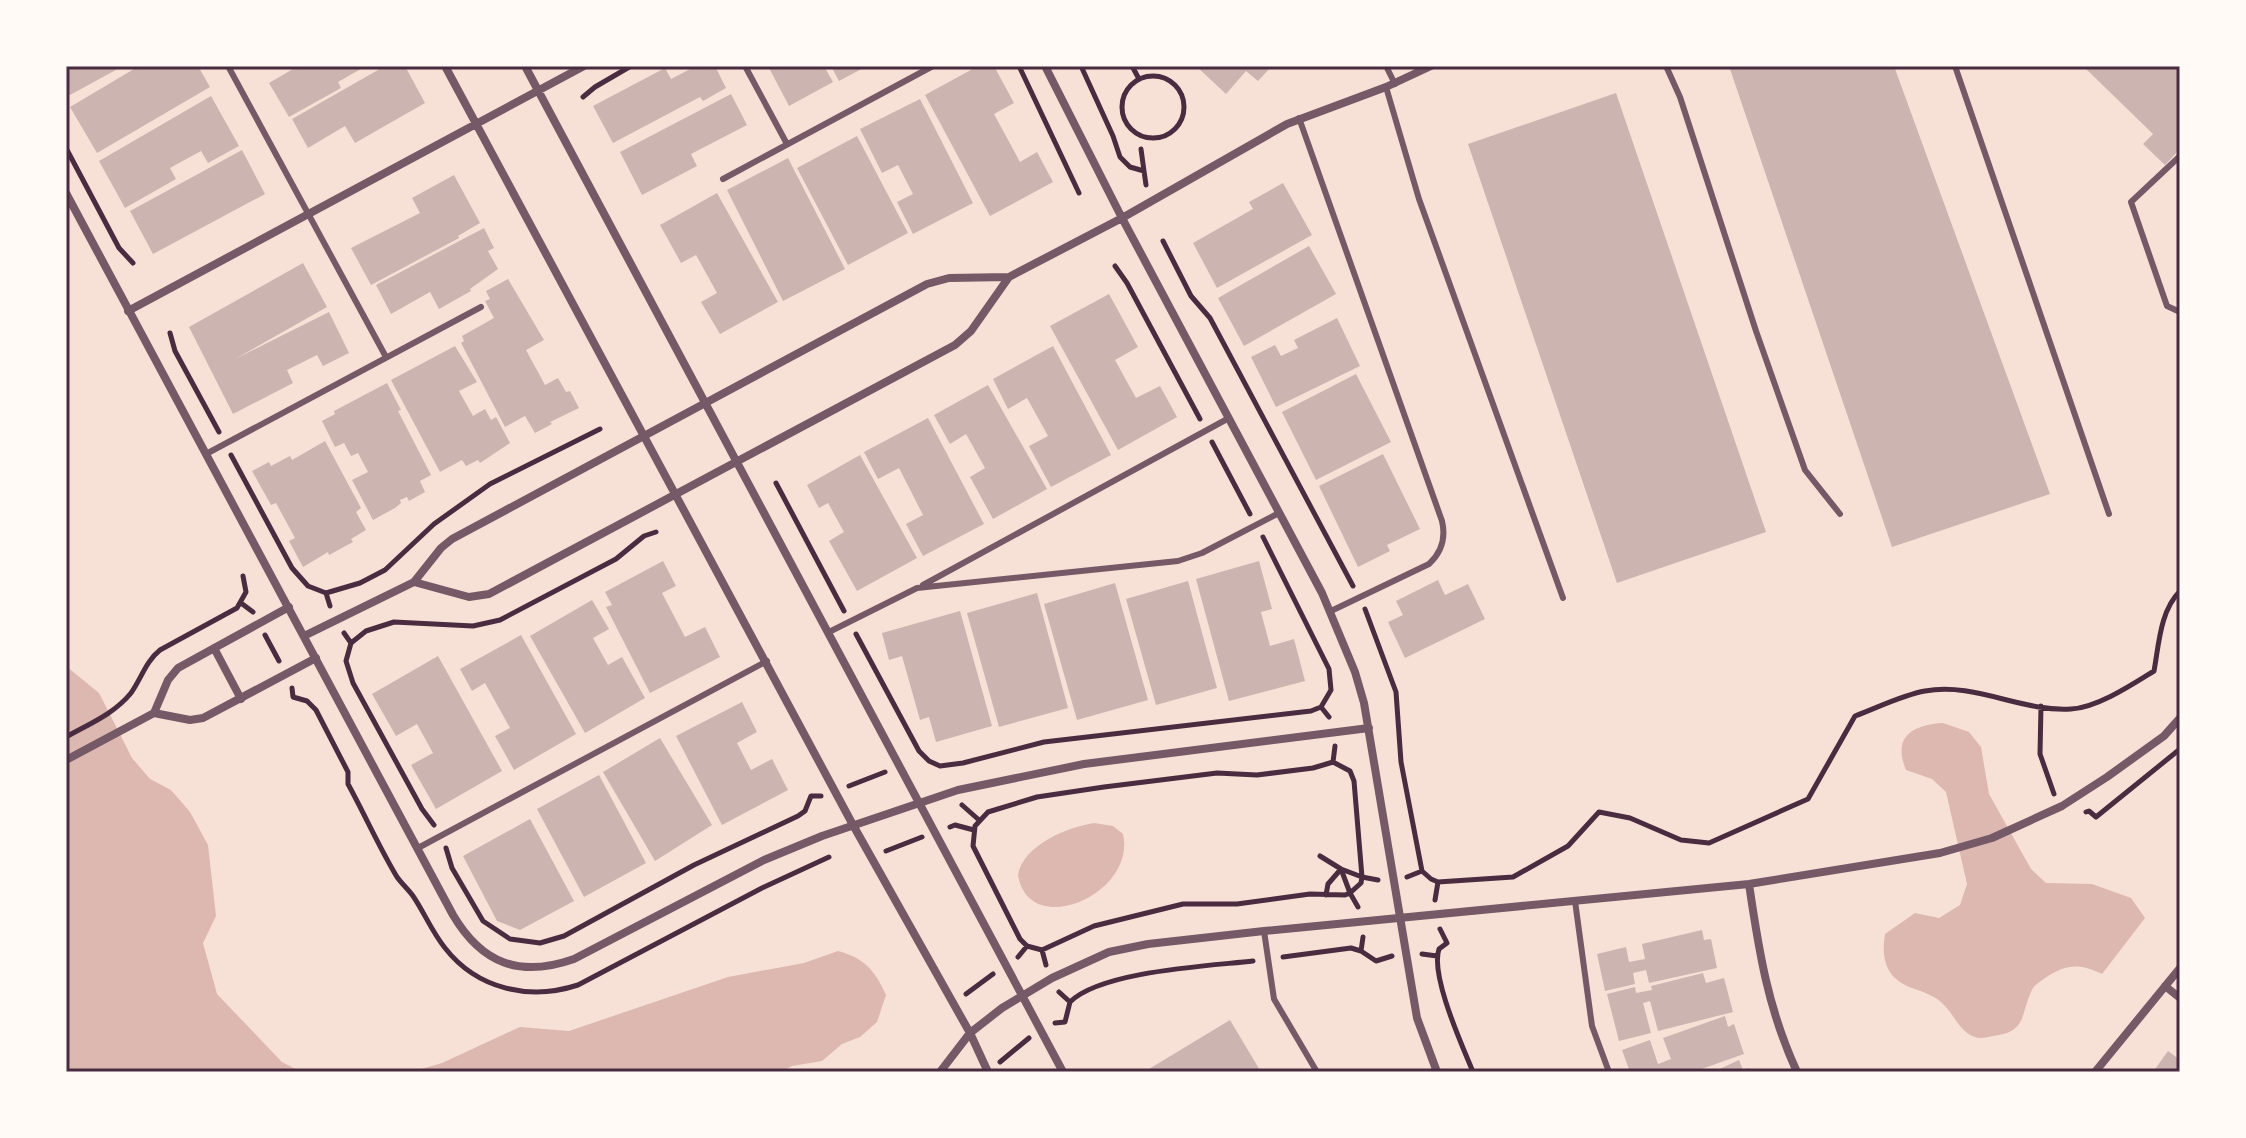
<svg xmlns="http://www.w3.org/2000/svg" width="2246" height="1138" font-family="Montserrat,sans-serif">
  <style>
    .water { fill: #dcb8b0 }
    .building { fill: #ccb4b1 }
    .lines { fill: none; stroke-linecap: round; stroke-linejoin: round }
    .path { stroke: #4a2c40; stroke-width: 5 }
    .service { stroke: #755966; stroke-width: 6 }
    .minor { stroke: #755966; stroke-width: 8 }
    .neatline { fill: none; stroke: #4a2c40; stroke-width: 3 }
  </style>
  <rect width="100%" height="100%" fill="#f7e1d7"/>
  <path class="water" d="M66 666 99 693 132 758 150 779 171 790 190 812 208 845 216 916 203 943 217 994 282 1062 301 1072H66Z
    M1943 723 1969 732 1981 747 1989 794 2031 869 2046 883 2092 884 2131 898 2145 918 2102 974C2080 963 2066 964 2045 978 2040 982 2034 985 2032 990 2021 1011 2027 1031 1998 1035 1992 1036 1985 1038 1979 1038 1962 1036 1955 1016 1944 1005 1936 996 1923 992 1912 988 1886 979 1881 959 1885 934L1915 913 1939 918 1960 905 1967 884 1946 792 1932 779 1906 770C1892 736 1913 725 1943 723Z
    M1094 823 1113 826 1123 834C1137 894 1029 941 1018 875 1023 845 1068 827 1094 823Z
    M838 951C864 958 875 970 886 995L877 1022 860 1037 842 1044 822 1061 792 1066 781 1072H411L442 1063 520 1027 569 1031 728 977 804 963Z"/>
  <path class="building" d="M66 66H123L70 95 66 88Z
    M139 66H198L210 87 97 153 70 107Z
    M298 66H366L338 82 341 88 289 117 269 83Z
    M385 66H405L425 103 355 143 345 126 308 148 292 119Z
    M696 66H715L726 88 703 101 700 97 613 143 593 106 665 68 671 79Z
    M768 66H824L833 82 789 106Z
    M831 66H867L839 81Z
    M978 66H994L1014 103 994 114 1020 162 1037 152 1053 182 990 216 925 95Z
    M1196 66H1272L1258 81 1246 71 1226 94Z
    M1729 66H1894L2050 494 1892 547Z
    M2083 66H2180V149L2165 165 2143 144 2153 134Z
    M1616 93 1766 532 1617 583 1468 144Z
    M731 94 747 125 691 154 697 166 642 195 620 152Z
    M211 96 239 146 208 163 201 151 170 168 176 179 125 208 99 161Z
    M920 99 973 203 913 234 897 202 913 194 898 165 882 173 860 129Z
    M857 136 908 233 848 265 797 168Z
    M242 150 265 194 153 254 130 211Z
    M788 158 845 269 783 301 727 190Z
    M454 175 480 223 458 236 459 238 371 285 351 248 420 213 412 198Z
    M1283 183 1312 235 1217 288 1193 243 1253 209 1249 202Z
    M717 193 778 302 720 334 701 302 717 293 696 255 681 263 660 225Z
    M484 228 494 248 488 251 498 269 470 289 471 291 439 309 430 292 391 314 376 285Z
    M1309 246 1336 294 1244 346 1218 298Z
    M303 263 327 307 235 359 329 312 349 353 323 366 317 355 287 370 293 383 233 414 189 327Z
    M508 279 544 340 526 350 545 385 558 378 566 392 570 391 579 408 550 422 552 424 535 433 525 416 505 427 461 343 464 341 462 336 494 318 485 301 490 299 486 291Z
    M1109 294 1138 347 1115 360 1136 398 1160 386 1177 417 1118 450 1050 326Z
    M1337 318 1360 366 1276 407 1251 357 1275 345 1281 356 1298 348 1294 340Z
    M455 346 477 382 459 391 473 416 485 409 491 420 496 417 510 443 480 463 478 460 466 466 462 460 440 472 391 380Z
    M1053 346 1111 455 1051 487 1029 446 1048 436 1027 398 1008 409 993 379Z
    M1356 374 1391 442 1316 480 1282 412Z
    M387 383 401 410 398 411 431 475 420 481 425 492 409 501 407 497 400 500 401 503 395 508 373 520 352 480 368 472 358 453 351 456 344 443 335 447 322 421 335 414 334 411Z
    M988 385 1047 489 993 519 970 477 985 468 966 434 950 444 934 415Z
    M928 418 984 524 923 556 906 524 923 515 899 468 878 479 864 452Z
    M325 441 361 508 356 512 366 530 351 539 353 542 329 555 328 552 303 567 289 541 295 538 276 503 271 505 252 471 269 462 271 466 290 456 292 460Z
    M1383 454 1420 529 1387 545 1390 551 1358 567 1319 486Z
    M860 455 917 558 857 591 829 541 844 532 828 503 819 508 807 485Z
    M663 561 676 586 662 593 685 637 705 627 720 657 650 693 606 607 612 605 605 592Z
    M1259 561 1272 609 1261 612 1270 646 1294 639 1305 681 1229 701 1196 579Z
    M1438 580 1445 595 1468 584 1485 619 1405 658 1388 622 1403 615 1396 601Z
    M1188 581 1217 688 1156 705 1126 599Z
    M1115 583 1148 700 1077 720 1044 604Z
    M1037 593 1068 708 999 727 967 613Z
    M592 600 609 629 593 638 608 665 622 657 645 698 585 733 530 636Z
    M960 611 992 726 936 742 929 717 920 720 902 656 889 660 882 633Z
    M521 635 576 734 514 770 495 736 510 728 485 683 472 691 460 669Z
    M438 656 502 771 436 809 411 765 433 753 417 724 396 736 372 694Z
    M742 702 757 732 737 743 751 770 772 759 788 790 722 825 676 736Z
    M660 738 712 825 655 861 603 772Z
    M599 775 646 863 584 897 537 809Z
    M530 819 574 901 520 930 497 921 463 856Z
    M1702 930 1704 940 1711 939 1717 968 1649 983 1646 970 1633 973 1635 984 1605 991 1597 954 1626 947 1629 962 1645 959 1642 944Z
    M1703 973 1706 983 1724 978 1733 1012 1658 1031 1650 1001 1643 1003 1651 1033 1619 1041 1607 994 1635 987 1636 993 1652 990 1651 986Z
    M1725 1016 1728 1027 1734 1024 1744 1054 1693 1072H1630L1622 1050 1650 1040 1658 1064 1671 1059 1663 1038Z
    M1230 1020 1261 1072H1144Z
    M2168 1051 2180 1060V1072H2153Z
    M1739 1060 1743 1070 1749 1068 1751 1072H1713Z"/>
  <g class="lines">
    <path class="path" d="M1019 66 1079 193
      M1081 66 1113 136 1120 157 1130 167 1144 171 1146 185
      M1132 66 1139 79
      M1122 107a31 31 0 1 1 62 0a31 31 0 1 1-62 0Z
      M583 97 595 87 631 66
      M66 148 119 248 133 263
      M1141 149 1144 171
      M1163 241 1191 296 1210 318 1353 586
      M1115 266 1127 283 1200 419
      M170 333 175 351 219 432
      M1212 442 1250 514
      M231 455 292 568 308 586 326 593 330 606
      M776 483 844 611
      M1263 537 1329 669 1331 690 1321 707
      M326 593 360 583 385 570 434 524 490 484 600 429
      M241 603 253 612
      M1365 609 1396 692 1401 762 1422 871
      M344 633 351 643 346 661 353 683 422 809 434 825
      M856 634 919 751 929 761 940 766 963 763 1044 742 1311 711 1321 707 1329 717
      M265 635 279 661
      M351 643 366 631 394 622 473 626 500 620 616 559 644 536 656 532
      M292 688 293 697 307 701 316 710 348 772V784C365 815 379 847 397 877 402 884 408 889 413 896 424 912 432 932 445 948 477 989 529 1001 578 985L762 888 829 857
      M2041 706 2040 754 2054 794
      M66 737C89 724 114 714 131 693 141 679 146 661 160 650L237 608 246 592 243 576
      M1335 746 1333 762 1350 771 1354 781 1362 877 1378 880
      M849 786 885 772
      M962 805 979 820
      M2086 812 2089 811 2096 817 2180 749
      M950 827 955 825 974 830
      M446 848 452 868 483 921 510 939 540 943 564 936 694 865 798 816 805 811 811 796H821
      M886 851 922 837
      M1320 856 1341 869 1362 877 1361 883 1350 893 1358 907
      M1407 877 1422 871 1431 879 1438 882 1513 877 1568 846 1599 812 1630 818 1681 840 1709 843 1808 799 1855 716C1877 708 1902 695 1925 691 1975 682 2021 712 2071 709 2097 708 2133 684 2154 671 2159 644 2160 611 2180 591
      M1435 900 1438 882
      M1440 929 1447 943 1439 949C1430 975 1462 1045 1473 1072
      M1363 937 1361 951 1376 961 1392 956
      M1027 946 1020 939 973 846 975 826 988 812 1037 797 1104 787 1217 773 1257 775 1313 768 1333 762
      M1042 950 1094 926 1183 904H1237L1310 894 1345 895 1350 893 1341 869 1328 884 1326 895
      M1422 954 1437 956
      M1018 957 1027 946 1042 950 1046 965
      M1283 957 1351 948 1361 951
      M966 994 993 974
      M1070 1002C1101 971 1209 966 1253 961
      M1055 1023 1065 1022 1070 1002 1059 992
      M1000 1062 1029 1038"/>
    <path class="service" d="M228 66 386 357
      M745 66 787 144
      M1386 66 1395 84
      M1666 66 1680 97 1756 331 1805 470 1840 514
      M1955 66 2109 514
      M1386 87 1419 199 1563 598
      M1299 118 1442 521C1446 538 1442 552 1429 564L1331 611
      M2180 156 2131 202 2167 306 2180 312
      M723 179 933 66
      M206 454 481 307
      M923 585 1229 418
      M829 632 917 588 1178 561 1202 553 1279 513
      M418 848 767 661
      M1575 901 1592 1026 1609 1072
      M1264 931 1274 999 1317 1072"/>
    <path class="minor" d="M445 66 853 825 970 1033 988 1072
      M525 66 1063 1072
      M1045 66 1122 218 1322 593 1355 672 1364 703 1417 1018 1437 1072
      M66 193 453 915C482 964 520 978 574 959L764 860 822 836 958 790 1084 764 1369 728
      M128 311 584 66
      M414 582 469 597 489 594 955 345 971 331 1009 277 1122 218 1287 124 1386 87 1431 66
      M304 636 414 582 441 548 452 539 927 284 949 278 1009 277
      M214 648 241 699
      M154 713 190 720 203 718 316 658
      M66 760 154 713 168 680 178 668 289 607
      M1749 884C1759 952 1768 1009 1797 1072
      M2165 986 2180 998
      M940 1072 970 1033 1002 1008 1052 978 1109 952 1148 944 1264 931 1749 884 1940 853 1992 838 2062 806 2107 777 2164 736 2180 718
      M2095 1072 2180 968"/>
  </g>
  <rect width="2246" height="1138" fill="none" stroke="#fffaf5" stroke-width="136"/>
  <rect x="68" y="68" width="2110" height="1002" class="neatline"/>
</svg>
